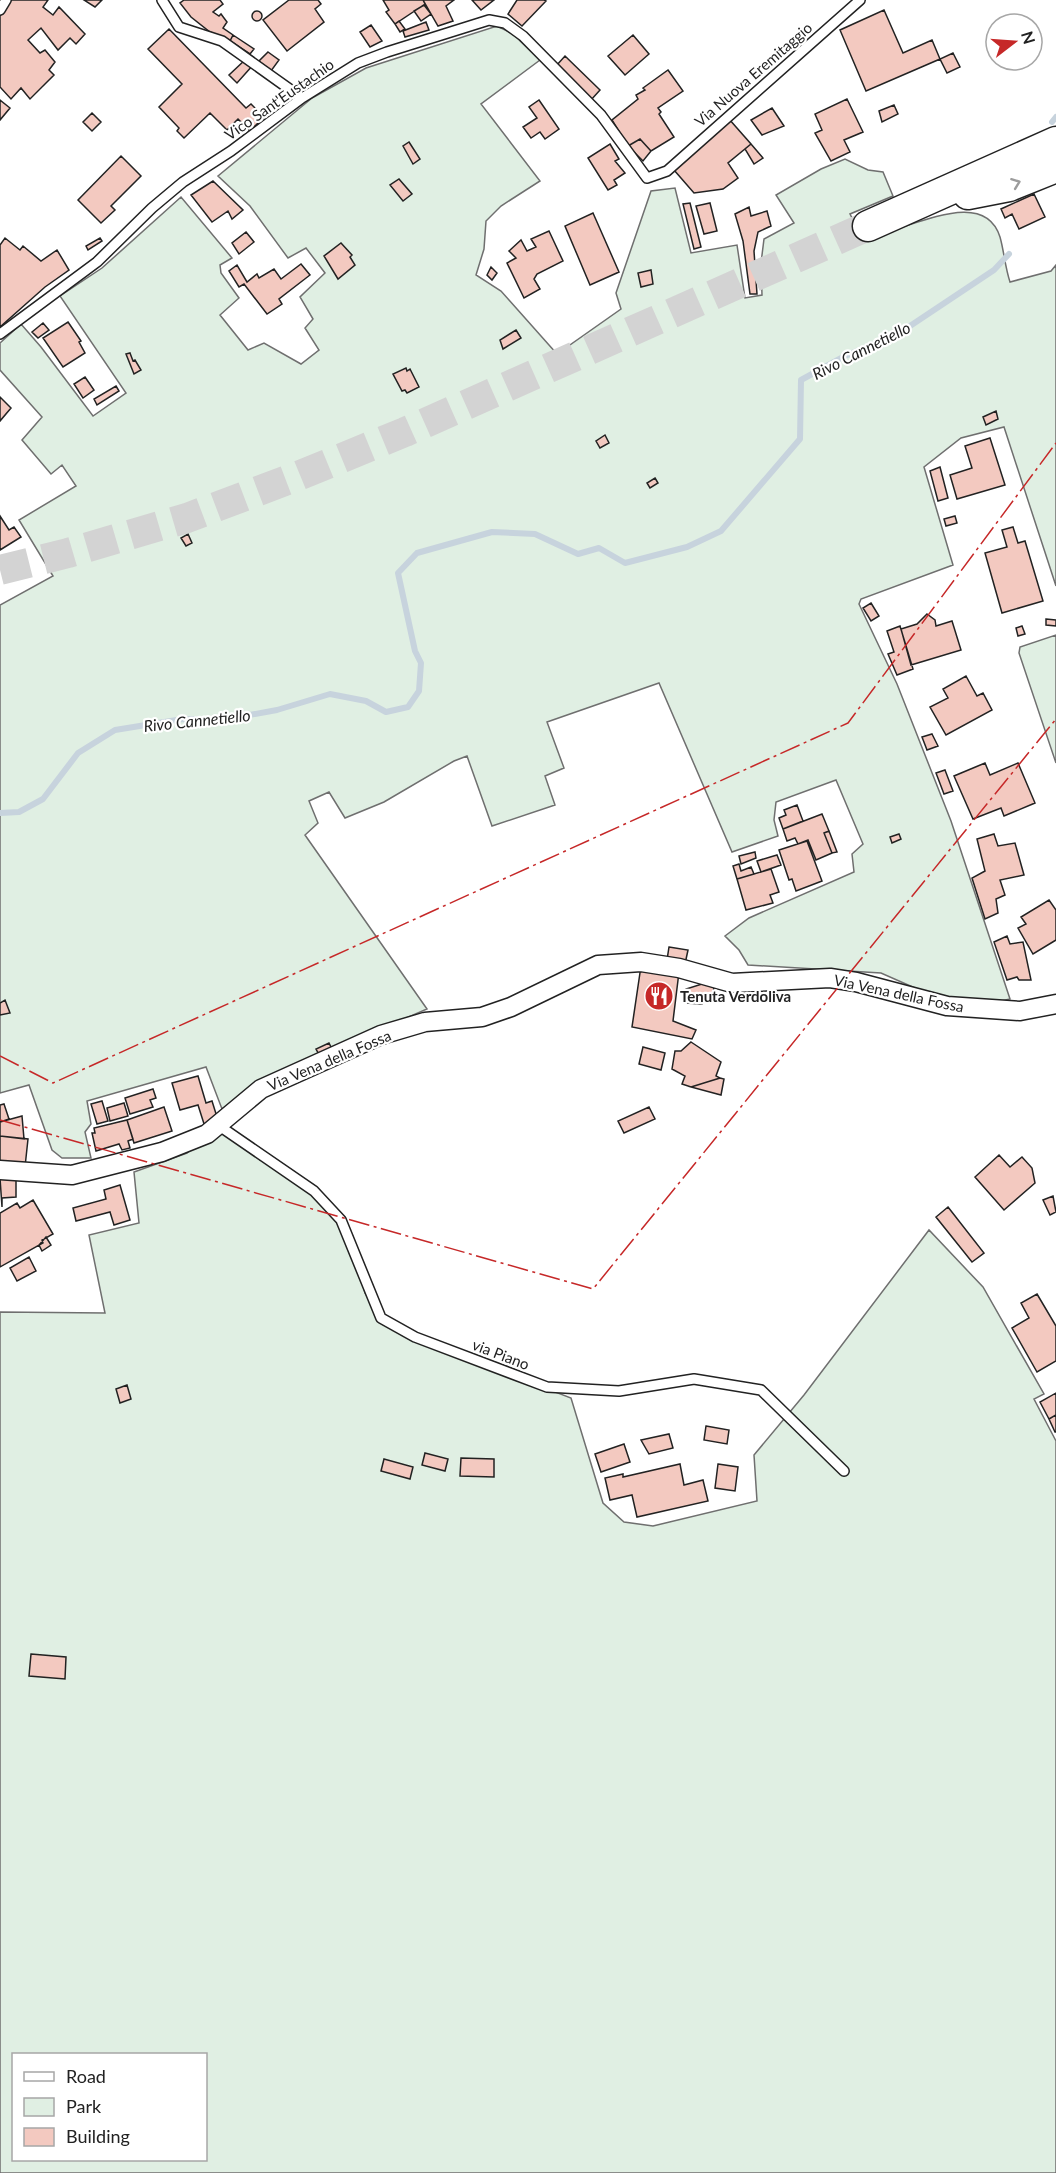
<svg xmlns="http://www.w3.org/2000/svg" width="1056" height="2173" font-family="Lato,sans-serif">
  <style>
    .green { fill: #e0efe3; stroke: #6f6f6f; stroke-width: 1.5; fill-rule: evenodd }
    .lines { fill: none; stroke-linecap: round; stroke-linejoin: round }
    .stream { stroke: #c7d3dd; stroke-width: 6 }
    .building { fill: #f3c9c0; stroke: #222; stroke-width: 1.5 }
    .trunk-tunnel { stroke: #d3d3d3; stroke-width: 30; stroke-dasharray: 30 15; stroke-linecap: butt }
    .service-casing { stroke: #222; stroke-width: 12 }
    .minor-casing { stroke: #222; stroke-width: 21 }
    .trunk-casing { stroke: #222; stroke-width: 33 }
    .service { stroke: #fff; stroke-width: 9 }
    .minor { stroke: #fff; stroke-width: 18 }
    .trunk { stroke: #fff; stroke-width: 30 }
    .power { stroke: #c62828; stroke-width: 1.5; stroke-dasharray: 21 4.5 3 4.5; stroke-linecap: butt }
    .oneway { stroke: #9c9c9c }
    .labels { text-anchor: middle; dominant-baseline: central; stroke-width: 4.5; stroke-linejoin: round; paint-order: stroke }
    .street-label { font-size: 15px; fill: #222; stroke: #fff }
    .poi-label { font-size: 15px; font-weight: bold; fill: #222; stroke: #fff; text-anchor: start }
    .water-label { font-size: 16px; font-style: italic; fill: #222; stroke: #fff }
  </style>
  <rect width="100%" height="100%" fill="#fff"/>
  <path class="green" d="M497 26 513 34 540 60 481 104 540 181 501 206 486 221 484 249 476 275 501 291 557 354 621 309 616 293 651 191 675 188 691 253 737 245 745 298 762 295 761 263 764 239 794 223 776 195 821 169 845 159 868 170 883 172 893 196 850 214 861 236C898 238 982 181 1000 237 1004 251 1005 267 1010 282L1051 271 1056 265V586L1004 427 961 438 924 467 953 565 861 599 859 604 897 684 951 821 1010 999 987 1004 961 1003 924 992 881 973 748 965 739 950 725 936 749 918 854 872 852 854 863 844 836 780 776 802 774 820 778 836 732 852 659 683 547 722 564 768 545 776 555 805 492 826 467 756 454 761 384 802 345 818 329 792 309 801 318 823 305 835 427 1009 284 1071 222 1109 206 1067 87 1101 91 1124 85 1132 91 1158H62L52 1150 29 1085 0 1093V605L53 576 19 520 76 486 62 465 51 474 22 440 42 417 0 370V343L21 324 41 347 93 416 126 393 60 296 102 268 181 197 232 258 220 265 221 273 239 298 220 315 248 350 264 343 301 364 319 350 305 328 313 319 300 297 325 273 306 248 288 258 250 206 218 176 312 98 366 68Z
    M1056 635V763L1019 653 1020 647Z
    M218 1125 260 1160 280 1166 322 1196 354 1249 365 1293 381 1318 428 1343 571 1398 603 1503 624 1522 653 1526 757 1501 754 1455 804 1395 929 1230 983 1287 1044 1394 1034 1399 1056 1441V2173H0V1312L105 1313 89 1235 139 1223 134 1172 187 1153ZM14 2054H206V2160H14Z"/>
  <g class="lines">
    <path class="stream" d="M1052 122 1056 117
      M0 813 19 812 43 799 78 753 115 730 183 719 222 720 277 710 330 694 366 701 386 712 408 707 419 691 421 663 415 651 398 573 417 553 492 532 535 534 578 554 599 548 625 563 687 547 721 531 800 439 801 380 845 356 898 334 994 270 1009 254"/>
  </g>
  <path class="building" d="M9 0H48L43 7 53 15 59 7 85 34 76 44 70 38 58 50 41 28 28 40 40 53 45 50 55 62 49 70 54 75 30 99 21 88 11 99 0 87V15Z
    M84 0H102L95 7Z
    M184 0H220L223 4 213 12 219 16 221 14 227 22 223 28 233 35 230 41 210 32 191 17 180 3Z
    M289 0H318L321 4 315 9 324 22 287 51 263 20Z
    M383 0H423L425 4 395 24 386 12 389 10Z
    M423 0H454L446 6 453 21 438 26Z
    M472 0H494L481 10Z
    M517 0H544L546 1 522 26 508 14Z
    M424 5 431 14 421 21 414 11Z
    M884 10 903 53 932 40 940 59 866 91 840 30Z
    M252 16a5 5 0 1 1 10 0a5 5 0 1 1-10 0Z
    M399 21 405 29 400 32 395 24Z
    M426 22 429 30 405 37 403 31Z
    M371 25 382 41 370 47 360 32Z
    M169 29 246 108 251 104 264 117 250 131 238 119 227 130 210 113 184 138 177 131 179 128 159 107 182 84 148 49Z
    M233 35 254 49 250 54 230 41Z
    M633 35 649 54 625 75 608 56Z
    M268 52 279 60 271 71 259 61Z
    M953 53 960 67 947 73 940 59Z
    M565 56 600 90 591 100 556 66Z
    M246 59 253 65 237 83 229 75Z
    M668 70 683 91 658 108 661 112 659 114 674 137 651 151 640 139 628 146 612 120 638 99 636 95 645 90 643 88Z
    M847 99 863 132 844 140 850 152 831 161 815 133 822 130 815 114Z
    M0 100 10 108 0 120Z
    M539 100 559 129 545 139 540 132 531 138 523 127 537 118 529 107Z
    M894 105 898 114 882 122 879 111Z
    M772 108 784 126 762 135 751 120Z
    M92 113 101 122 92 131 83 122Z
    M729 119 751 144 728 163 738 178 723 189 694 193 674 170Z
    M640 139 651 151 643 161 628 146Z
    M409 142 420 159 413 164 403 146Z
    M610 144 619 159 615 161 625 173 614 180 617 185 608 190 588 158Z
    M751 144 763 158 754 164 745 149Z
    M121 156 141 176 111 206 115 210 101 223 78 200Z
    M399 179 412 194 403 201 390 185Z
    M213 181 243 210 232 219 228 211 212 222 191 195Z
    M1034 194 1045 217 1019 229 1012 214 1005 218 1001 209Z
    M690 203 701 247 694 249 683 204Z
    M710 203 717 231 704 234 696 206Z
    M749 207 751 216 767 211 771 226 758 232 754 251 757 294H750L743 241 735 214Z
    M593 213 619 272 590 285 565 226Z
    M549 231 563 261 537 274 534 279 540 289 524 298 507 263 516 258 509 251 521 240 527 251 536 247 531 239Z
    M246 232 254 242 239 254 232 243Z
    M5 238 20 250 23 246 41 261 57 250 69 270 45 287 0 327V245Z
    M100 238 102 241 88 250 86 246Z
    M341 243 352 255 350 257 355 265 338 279 324 256Z
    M301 264 310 275 279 299 282 304 267 314 244 284 239 287 229 271 237 265 247 282 257 274 259 278 274 269 281 279Z
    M491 267 497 273 492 280 487 275Z
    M651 270 653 284 641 287 638 273Z
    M68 322 81 341 79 342 85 353 63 367 43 338Z
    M43 323 49 330 38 338 32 332Z
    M516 330 521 338 503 349 500 340Z
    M130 353 133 361 135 360 141 370 134 374 126 354Z
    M406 368 407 371 410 369 419 387 407 393 405 390 402 391 393 374Z
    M85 377 94 390 83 398 74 384Z
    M116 386 119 391 97 405 94 399Z
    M0 397 11 408 0 421Z
    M996 411 998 419 986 425 983 417Z
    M605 435 609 443 600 448 596 441Z
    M990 438 1005 485 957 499 950 475 972 468 965 446Z
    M940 467 948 498 938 501 930 471Z
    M655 478 658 483 650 488 647 483Z
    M0 516 9 530 14 527 21 537 0 550Z
    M955 516 957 523 946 526 944 519Z
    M1013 527 1018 543 1025 541 1043 601 1002 613 985 553 1007 547 1002 530Z
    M188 534 192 543 186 546 181 538Z
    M871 603 879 616 871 621 863 608Z
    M927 614 935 620 936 626 952 621 961 650 911 665 901 629 917 624Z
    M1046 619 1056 620V626L1046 625Z
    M900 626 913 669 897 675 888 654 894 652 887 631Z
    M1022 626 1025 634 1018 636 1016 628Z
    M966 676 977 696 983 693 992 710 946 735 930 707 948 698 943 689Z
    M932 734 938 746 927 750 922 737Z
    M985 763 990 775 1018 763 1035 803 1004 816 1001 808 973 819 954 776Z
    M945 770 953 791 944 794 936 773Z
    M797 805 803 821 783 829 779 818 786 815 784 810Z
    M822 814 829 831 824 833 832 853 816 860 808 840 798 844 795 838 787 841 783 829Z
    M829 831 837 852 832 853 824 833Z
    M899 834 901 839 892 843 890 837Z
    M994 834 998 846 1015 843 1024 875 1000 880 1005 895 996 899 998 913 985 919 972 878 985 871 977 839Z
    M807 841 822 881 796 891 792 879 789 880 779 850Z
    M755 852 756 858 741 864 739 856Z
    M777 855 781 865 761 872 757 861Z
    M739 864 741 871 751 867 754 874 737 879 733 866Z
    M771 869 779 892 770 895 773 903 746 910 737 879Z
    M1049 900 1056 910V940L1033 954 1018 928 1026 924 1021 917Z
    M1007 936 1010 944 1023 942 1031 980H1019L1017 977 1007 980 994 942Z
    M669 947 688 950 685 964 667 960Z
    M641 966 679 972 673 1021 696 1030 692 1039 632 1027Z
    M702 984 714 985 713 999 703 998 702 1004 685 1003 686 989Z
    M5 1000 10 1013 0 1015V1003Z
    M691 1042 721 1062 716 1076 720 1078 691 1087 682 1084 685 1076 672 1069 675 1051H681Z
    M329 1043 333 1051 321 1058 316 1049Z
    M643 1047 665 1053 661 1070 639 1064Z
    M198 1076 206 1103 212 1101 217 1117 205 1127 198 1105 180 1110 172 1083Z
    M720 1078 724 1079 721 1095 691 1087Z
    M153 1089 156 1098 150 1100 153 1107 130 1114 125 1098Z
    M102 1101 108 1121 97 1124 91 1104Z
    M124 1103 128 1116 110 1121 107 1108Z
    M4 1104 9 1119 0 1122V1105Z
    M164 1107 172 1131 134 1143 127 1120Z
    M649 1107 655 1119 624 1133 618 1121Z
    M22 1116 24 1139 0 1136V1122Z
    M127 1120 133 1139 128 1141 130 1148 122 1150 119 1144 96 1151 92 1133H95L94 1128Z
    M0 1136 28 1139 25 1167 0 1164Z
    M999 1155 1010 1167 1022 1157 1032 1168 1035 1183 1004 1210 975 1177Z
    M0 1178H16V1197L2 1198V1207Z
    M120 1185 130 1220 114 1225 110 1212 76 1221 73 1208 106 1199 104 1190Z
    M1053 1196 1056 1212 1050 1215 1043 1200Z
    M33 1200 53 1234 42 1240 43 1243 0 1267V1213L17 1203 20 1208Z
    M948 1207 984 1253 972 1262 936 1217Z
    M46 1237 51 1245 42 1251 39 1245Z
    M29 1257 36 1271 17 1281 10 1268Z
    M1037 1294 1056 1326V1361L1037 1372 1012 1328 1029 1318 1021 1303Z
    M127 1385 131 1399 120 1403 116 1389Z
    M1056 1393V1415L1049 1419 1040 1402Z
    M1056 1415V1432H1055L1049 1419Z
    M706 1426 729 1430 727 1444 704 1440Z
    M669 1434 673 1448 649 1454 641 1440Z
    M624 1444 630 1462 601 1472 595 1454Z
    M425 1453 448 1459 445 1471 422 1465Z
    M461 1458 494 1459V1477L460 1476Z
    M384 1459 413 1467 410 1479 381 1471Z
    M680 1464 684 1485 703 1480 708 1501 637 1517 632 1495 610 1500 605 1478 623 1474V1477Z
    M718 1464 738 1467 735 1491 715 1488Z
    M31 1654 66 1657 65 1679 29 1676Z"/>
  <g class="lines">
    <path class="trunk-tunnel" d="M0 570 68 553 187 518 298 476 405 432 868 226"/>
    <g class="service-casing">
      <path id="service" d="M162 0 179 27 222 41 302 98
        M0 10 6 0
        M0 334 97 262 152 208 183 182 231 151 302 98 358 63 387 52 489 20 505 23 523 36 601 115 647 178 667 171 860 0
        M218 1125 314 1191 341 1220 381 1318 415 1337 547 1387 619 1391 694 1379 761 1390 844 1471"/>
    </g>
    <g class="minor-casing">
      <path id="minor" d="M0 1170 72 1175 162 1152 207 1134 261 1089 381 1035 425 1022 482 1017 511 1007 598 965 641 962 679 968 732 983 830 978 856 982 947 1006 1020 1011 1056 1004"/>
    </g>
    <g class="trunk-casing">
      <path id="trunk" d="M968 194 1009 186 1056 167
        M868 226 1056 142"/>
    </g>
    <use href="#service" class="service"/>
    <use href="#minor" class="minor"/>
    <use href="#trunk" class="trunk"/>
    <path class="power" d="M0 1056 53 1083 848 723 1056 443
      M0 1120 593 1289 1056 719"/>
  </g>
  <defs><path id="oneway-chevron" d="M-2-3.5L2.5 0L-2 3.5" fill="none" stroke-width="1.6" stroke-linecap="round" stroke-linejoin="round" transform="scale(1.5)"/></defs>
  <use class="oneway" href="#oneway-chevron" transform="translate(1016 183) rotate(-21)"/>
  <defs>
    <g id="restaurant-disc" transform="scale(1.5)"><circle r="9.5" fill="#c62828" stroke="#fff"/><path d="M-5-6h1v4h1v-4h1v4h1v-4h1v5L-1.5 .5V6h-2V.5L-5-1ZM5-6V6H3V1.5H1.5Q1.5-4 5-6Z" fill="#fff"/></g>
  </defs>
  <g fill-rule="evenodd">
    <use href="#restaurant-disc" x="659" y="996"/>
  </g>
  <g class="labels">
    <g class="street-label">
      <text transform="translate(753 74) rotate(-41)">Via Nuova Eremitaggio</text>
      <text transform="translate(279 99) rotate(-35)">Vico Sant'Eustachio</text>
      <text transform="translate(899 993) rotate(12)">Via Vena della Fossa</text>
      <text transform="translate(329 1060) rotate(-23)">Via Vena della Fossa</text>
      <text transform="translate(501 1354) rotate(21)">via Piano</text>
    </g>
    <g class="poi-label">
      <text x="680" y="996">Tenuta Verdoliva</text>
    </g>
    <g class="water-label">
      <text transform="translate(861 350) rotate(-27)">Rivo Cannetiello</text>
      <text transform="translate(197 720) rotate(-6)">Rivo Cannetiello</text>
    </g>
  </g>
  <rect x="12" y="2053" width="195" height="108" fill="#ffffff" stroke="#a7a7a7" stroke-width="1.5"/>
  <rect x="24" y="2072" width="30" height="9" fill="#ffffff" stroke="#a7a7a7" stroke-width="1.5"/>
  <text x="66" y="2083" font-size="18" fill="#222222">Road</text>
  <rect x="24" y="2098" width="30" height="18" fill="#e0efe3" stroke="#a7a7a7" stroke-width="1.5"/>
  <text x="66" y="2113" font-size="18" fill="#222222">Park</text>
  <rect x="24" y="2128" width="30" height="18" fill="#f3c9c0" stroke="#a7a7a7" stroke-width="1.5"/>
  <text x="66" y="2143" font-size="18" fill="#222222">Building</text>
  <g transform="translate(1014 42) rotate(73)"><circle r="28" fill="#ffffff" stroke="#a7a7a7" stroke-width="1.5"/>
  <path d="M0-4.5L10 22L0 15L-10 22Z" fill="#c62828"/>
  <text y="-9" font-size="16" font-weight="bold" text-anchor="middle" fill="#222222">N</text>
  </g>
</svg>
